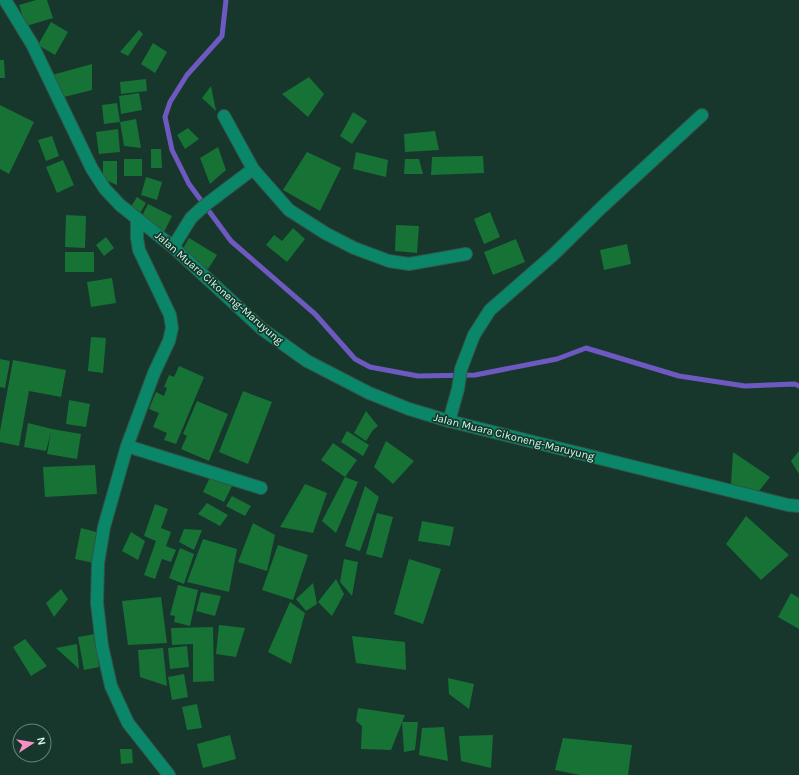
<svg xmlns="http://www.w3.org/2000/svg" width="799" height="775" font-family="Karla,sans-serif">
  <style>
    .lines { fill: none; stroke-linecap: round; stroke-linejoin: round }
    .stream { stroke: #6e59c1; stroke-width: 5 }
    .building { fill: #177236 }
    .minor-casing { stroke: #325449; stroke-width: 14 }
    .minor { stroke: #098768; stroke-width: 12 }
    .labels { text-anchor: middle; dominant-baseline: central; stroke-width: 3.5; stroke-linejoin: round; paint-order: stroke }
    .street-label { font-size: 11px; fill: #d0ffec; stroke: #17372c }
  </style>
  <rect width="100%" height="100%" fill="#17372c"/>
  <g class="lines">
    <path class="stream" d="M226 0 222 36 187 75 170 102 165 117 172 150 189 184 231 241 315 314 355 359 370 367 418 376 475 375 557 359 586 348 679 376 745 386 795 384 799 386"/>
  </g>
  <path class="building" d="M36 0H47L53 18 26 26 19 5Z
    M51 22 68 32 55 55 38 45Z
    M139 30 143 34 128 56 120 52Z
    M153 43 167 52 155 73 141 64Z
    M0 60H4L5 78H0Z
    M92 64V90L64 97 52 75Z
    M309 77 324 94 308 117 282 94Z
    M146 79 147 91 121 94 120 82Z
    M211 86 216 111 202 98Z
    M139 93 142 110 121 114 119 96Z
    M117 103 120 122 104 124 102 105Z
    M0 105 34 122 9 174 0 169Z
    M353 112 367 121 352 144 340 136Z
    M136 119 141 148 124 146 120 122Z
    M188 128 199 139 185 149 177 135Z
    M118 129 120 152 99 154 96 132Z
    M435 131 439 150 405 152 404 134Z
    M52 136 59 156 46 161 38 140Z
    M218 147 226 170 210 184 200 158Z
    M151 149H161L162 168H151Z
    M307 152 341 168 320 211 283 190Z
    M356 152 388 160 386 177 353 169Z
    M483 156 484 173 431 175 432 157Z
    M124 159H142V176H124Z
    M405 159H419L423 174H404Z
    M63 160 74 185 57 193 46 167Z
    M103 161H117V185L103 179Z
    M146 177 162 182 157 200 141 195Z
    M137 197 146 203 139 215 129 210Z
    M148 204 172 216 164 232 140 220Z
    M490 212 500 237 484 244 474 219Z
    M66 215 86 216 85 248 65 247Z
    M396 225 419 226 417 253 395 251Z
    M293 228 305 239 287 262 266 245 274 235 282 241Z
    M106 237 114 248 104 256 96 245Z
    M189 238 217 255 208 269 181 252Z
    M516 239 525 262 493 275 484 252Z
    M627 244 631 264 604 270 600 250Z
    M65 252H94V272H65Z
    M112 278 116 303 91 307 87 282Z
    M91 337 106 338 103 373 88 371Z
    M0 359 10 361 5 388 0 387Z
    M13 360 66 370 61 397 29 391 19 446 0 442V431Z
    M179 366 204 377 176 444 164 440 167 433 153 427 159 413 149 409 156 392 164 396 167 388 164 387 169 375 174 377Z
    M243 391 272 402 248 464 219 452Z
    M69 400 90 404 86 427 66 424Z
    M197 401 228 414 209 461 181 449 187 436 183 434Z
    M366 411 378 426 373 430 366 441 354 433Z
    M28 423 52 429 81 434 77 459 47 454 51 432 46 451 24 447Z
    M347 431 369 445 363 456 341 442Z
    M386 441 414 461 393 484 374 467Z
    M333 443 357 460 345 477 321 460Z
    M799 451V474L791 461Z
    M733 452 770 477 759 491 731 484Z
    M95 465 97 494 45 497 43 467Z
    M212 473 233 484 224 502 203 492Z
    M345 477 358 482 336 533 322 521Z
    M305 484 327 493 313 533 280 527Z
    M365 486 379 497 360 551 345 546Z
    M232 496 251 506 245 516 226 506Z
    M207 503 228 515 220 526 198 514Z
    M155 504 168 509 161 528 171 532 166 546 176 550 171 562 162 559 155 579 144 575 156 541 144 536Z
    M377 513 393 517 382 558 366 554Z
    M746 516 789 555 761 580 726 544Z
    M422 521 454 527 450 546 418 541Z
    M253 523 275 535 267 571 238 562Z
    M81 528 100 533 94 563 75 559Z
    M184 529 202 530 194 550 179 542Z
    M131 532 145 541 138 560 122 551Z
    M203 539 237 549 229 592 187 582Z
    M278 545 308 555 293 600 262 590Z
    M180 548 194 554 184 584 169 578Z
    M344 559 358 562 352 596 340 582Z
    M409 559 441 569 423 624 394 614Z
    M336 579 344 594 332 616 318 602Z
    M313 583 317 604 306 611 296 599Z
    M178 585 198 590 190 626 174 622 175 616 170 615Z
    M61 589 68 599 54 617 46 603Z
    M201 592 221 596 215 616 196 611Z
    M791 593 799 598V629L778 617Z
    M161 597 167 643 128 645 122 601Z
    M290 602 305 613 291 664 268 652Z
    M219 625 245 628 236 657 216 654Z
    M213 627 214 681 193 682V644L172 645 171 628Z
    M95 634 99 667 84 670 78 637Z
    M352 636 405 642 406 670 356 663Z
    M25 639 47 666 31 676 13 647Z
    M77 644 79 669 56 648Z
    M187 646 189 667 170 669 168 648Z
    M163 648 167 686 140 677 138 650Z
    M184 674 188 697 172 700 168 677Z
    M448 678 474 684 469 709 449 694Z
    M197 704 202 728 187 730 182 707Z
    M358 708 405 715 391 750 361 749 362 726 356 721Z
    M402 722H418L415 750 404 752Z
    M444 727 448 761 419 755 422 728Z
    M230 735 236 759 203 768 197 744Z
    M493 735 491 768 461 761 459 736Z
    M563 738 632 745 628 775H580L555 770Z
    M120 749H132L133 763 121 764Z"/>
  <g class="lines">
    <g class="minor-casing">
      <path id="minor" d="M5 0 32 44 92 169 105 189 120 205 173 247 262 329 307 361 369 393 409 409 449 421 788 505 799 506
        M224 116 253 169
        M137 219V238L139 250 170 315 172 328 169 341 154 373 127 446 104 527 98 563 97 603 102 646 111 686 128 723 169 775
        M173 247 191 218 204 206 253 169 289 210 325 233 354 248 389 261 409 264 466 254
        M449 421 458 389 461 369 474 335 490 310 553 255 602 207 702 115
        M127 446 261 488"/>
    </g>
    <use href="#minor" class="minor"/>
  </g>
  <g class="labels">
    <g class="street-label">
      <text transform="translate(219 288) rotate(41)">Jalan Muara Cikoneng-Maruyung</text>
      <text transform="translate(514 437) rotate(14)">Jalan Muara Cikoneng-Maruyung</text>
    </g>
  </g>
  <g transform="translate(32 743) rotate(78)"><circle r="19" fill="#17372c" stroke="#618779"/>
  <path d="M0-3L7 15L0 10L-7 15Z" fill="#fb8fc5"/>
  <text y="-6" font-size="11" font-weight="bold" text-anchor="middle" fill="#d0ffec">N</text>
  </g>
</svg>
